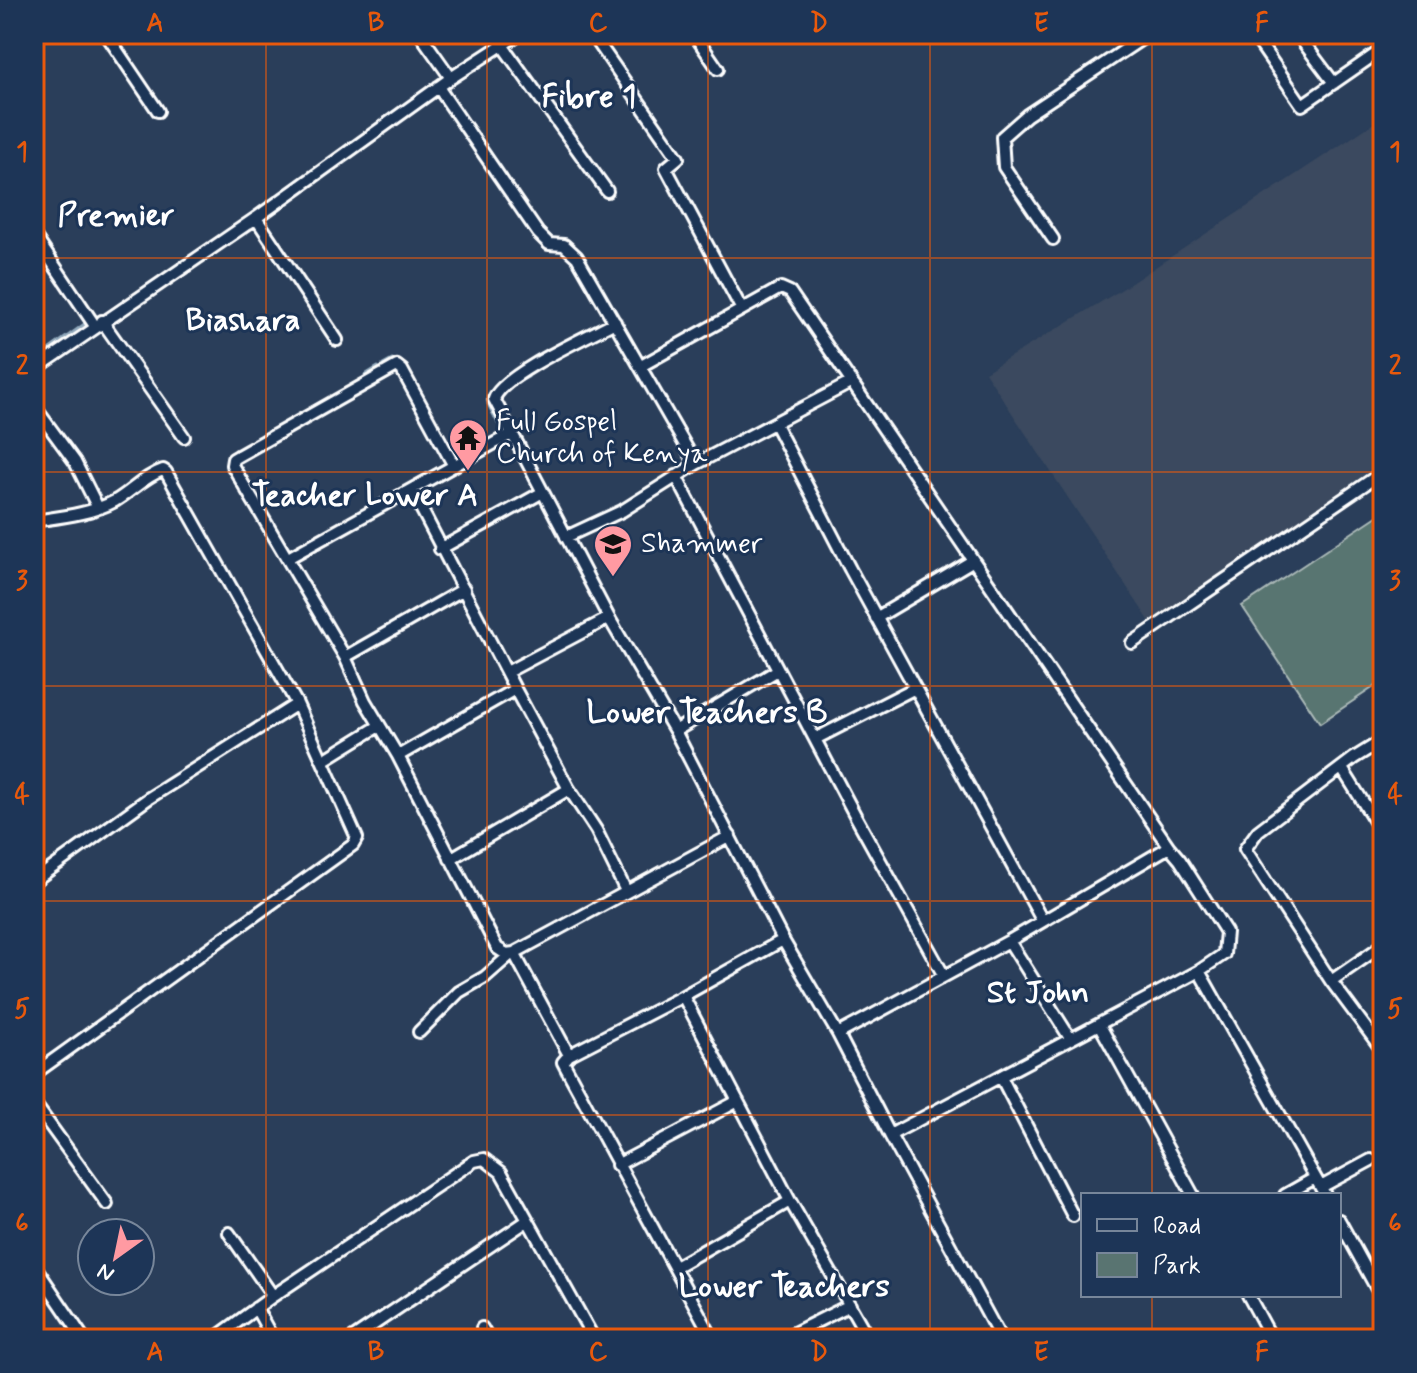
<svg xmlns="http://www.w3.org/2000/svg" width="1417" height="1373" font-family="Mynerve,sans-serif">
  <style>
    .built { fill: #3a495e }
    .green { fill: #597471; stroke: #acbab8; stroke-width: 2 }
    .lines { fill: none; stroke-linecap: round; stroke-linejoin: round }
    .stream { stroke: #8fa7ba; stroke-width: 3 }
    .minor-casing { stroke: #fff; stroke-width: 16 }
    .minor { stroke: #1d3557; stroke-width: 10 }
    .grid { fill: none; stroke: #e8590c; stroke-width: 2; stroke-opacity: 0.55 }
    .labels { text-anchor: middle; dominant-baseline: central; stroke-width: 6; stroke-linejoin: round; paint-order: stroke }
    .poi-label { font-size: 28px; fill: #fff; stroke: #1d3557; text-anchor: start }
    .quarter-label { font-size: 32px; font-weight: bold; fill: #fff; stroke: #1d3557 }
    .neatline { fill: none; stroke: #e8590c; stroke-width: 3 }
    .grid-label { font-size: 26px; text-anchor: middle; font-weight: bold; fill: #e8590c }
  </style>
  <rect width="100%" height="100%" fill="#2a3e5a"/>
  <filter id="ink" filterUnits="userSpaceOnUse"><feTurbulence type="fractalNoise" baseFrequency=".0125" numOctaves="2"/><feDisplacementMap in="SourceGraphic" scale="16" xChannelSelector="R" yChannelSelector="G"/><feConvolveMatrix kernelMatrix="1 2 1 2 8 2 1 2 1" color-interpolation-filters="sRGB"/></filter>
  <g filter="url(#ink)">
    <path class="built" d="M1383 117V461L1152 625 985 372 1119 291Z"/>
    <path class="green" d="M1383 512V681L1320 723 1242 606Z"/>
    <g class="lines">
      <path class="stream" d="M36 359 86 323
        M383 365 392 360
        M365 375 378 367
        M512 385 528 377
        M488 396V404L502 431
        M503 443 509 442 534 485
        M661 696 676 720
        M682 732 704 775
        M706 778 710 785
        M711 788 719 805
        M721 809 732 827
        M734 831 743 850
        M745 854 749 863
        M779 920 784 930
        M558 1058 557 1065 562 1075
        M865 1075 893 1128
        M566 1081 588 1119
        M592 1126 597 1137
        M762 1135 782 1172
        M601 1142 614 1167
        M616 1171 620 1179
        M784 1178 788 1186
        M624 1186 639 1215"/>
      <g class="minor-casing">
        <path id="minor" d="M106 34 158 111
          M420 34 451 78
          M592 34 678 158 666 168 741 308
          M694 34 718 69
          M1253 34 1302 105 1383 49
          M1297 34 1334 83
          M502 45 607 191
          M438 87 538 233 549 244 564 245 577 257 696 464
          M256 218 337 340
          M34 235 95 326
          M1053 239 1004 167 1002 137 1027 115 1149 34
          M102 321 184 437
          M615 322C589 336 502 375 494 399L609 618 675 731 783 940 838 1034 890 1135 1001 1339
          M641 366 777 290 781 288 790 292 1169 847 1009 941 838 1034
          M34 370 256 218 451 78 519 34
          M34 406 75 462 98 508
          M775 424 850 569 1042 920
          M454 466 402 370 397 366 238 456 233 459 232 465 345 657 365 701 398 756 497 948 506 954 514 953 730 836
          M676 476 856 817 944 976
          M412 491 515 689 569 789 596 830 626 891
          M34 521C60 517 91 514 115 501 132 491 145 476 163 470L166 472 297 704 357 838 353 845 34 1074
          M566 537 622 511 696 464 852 382
          M440 549 543 492
          M288 558 511 434
          M876 618 972 561
          M1132 643 1383 472
          M345 657 464 589
          M507 672 609 618
          M675 731 778 670
          M815 739 915 688
          M1383 740 1354 758 1258 831 1245 849 1331 981 1383 1051
          M398 756 515 689
          M324 760 379 726
          M1343 770 1383 834
          M450 859 569 789
          M34 881 149 798 297 704
          M1009 941 1070 1038
          M514 953 569 1055
          M1199 971 1325 1195
          M1331 981 1383 945
          M683 996 790 1201 869 1339
          M1099 1024 1193 1195
          M419 1032 459 992 485 977 510 955
          M1001 1077 1073 1216
          M34 1103 107 1204
          M890 1135 1199 971 1224 954 1226 932 1180 860 1169 847
          M617 1165 738 1101
          M1321 1187 1371 1160
          M1285 1195 1315 1178
          M1339 1220 1383 1300
          M229 1233 273 1296
          M34 1265 84 1339
          M675 1267 790 1201
          M1248 1295 1272 1339
          M256 1308 273 1339
          M482 1328 488 1339
          M214 1339 273 1296 474 1161 484 1159 501 1172 594 1339
          M352 1339 527 1221
          M713 1339 563 1062 569 1055 683 996 783 940
          M782 1339 850 1305"/>
      </g>
      <use href="#minor" class="minor"/>
    </g>
  </g>
  <path class="grid" d="M266 34V1339M487 34V1339M708 34V1339M930 34V1339M1152 34V1195M34 258H1383M34 472H1383M34 686H1383M34 901H1383M34 1115H1383M1152 1295V1339"/>
  <defs>
    <g id="temple-pin" transform="scale(2)"><path d="M0 17L-7.5 6A9.5 9.5 0 1 1 7.5 6Z" fill="#ff9aa2" stroke="#1d3557"/><path d="M0-6L5-2H3V0L6.5 2.5H4V6H1.5V3h-3V6H-4V2.5H-6.5L-3 0V-2H-5Z" fill="#111"/></g>
    <g id="school-pin" transform="scale(2)"><path d="M0 17L-7.5 6A9.5 9.5 0 1 1 7.5 6Z" fill="#ff9aa2" stroke="#1d3557"/><path d="M0-5L7-2L0 1L-7-2ZM-4 1L0 2.5L4 1V4Q0 6-4 4Z" fill="#111"/></g>
  </defs>
  <g fill-rule="evenodd">
    <use href="#temple-pin" x="468" y="438"/>
    <use href="#school-pin" x="613" y="544"/>
  </g>
  <g class="labels">
    <g class="poi-label">
      <text x="496" y="422">Full Gospel<tspan x="496" dy="32">Church of Kenya</tspan></text>
      <text x="641" y="544">Shammer</text>
    </g>
    <g class="quarter-label">
      <text x="589" y="97">Fibre 1</text>
      <text x="116" y="216">Premier</text>
      <text x="243" y="321">Biashara</text>
      <text x="365" y="496">Teacher Lower A</text>
      <text x="707" y="713">Lower Teachers B</text>
      <text x="1038" y="993">St John</text>
      <text x="784" y="1287">Lower Teachers</text>
    </g>
  </g>
  <rect width="1417" height="1373" fill="none" stroke="#1d3557" stroke-width="88"/>
  <rect x="1081" y="1193" width="260" height="104" fill="#1d3557" stroke="#77869a" stroke-width="2"/>
  <rect x="1097" y="1219" width="40" height="12" fill="#1d3557" stroke="#77869a" stroke-width="2"/>
  <text x="1153" y="1233" font-size="24" fill="#ffffff">Road</text>
  <rect x="1097" y="1253" width="40" height="24" fill="#597471" stroke="#77869a" stroke-width="2"/>
  <text x="1153" y="1273" font-size="24" fill="#ffffff">Park</text>
  <g transform="translate(116 1257) rotate(213)"><circle r="38" fill="#1d3557" stroke="#77869a" stroke-width="2"/>
  <path d="M0-6L14 30L0 20L-14 30Z" fill="#ff9aa2"/>
  <text y="-12" font-size="22" font-weight="bold" text-anchor="middle" fill="#ffffff">N</text>
  </g>
  <rect x="44" y="44" width="1329" height="1285" class="neatline"/>
  <g class="grid-label">
    <text x="155" y="31">A</text>
    <text x="376" y="31">B</text>
    <text x="598" y="31">C</text>
    <text x="819" y="31">D</text>
    <text x="1041" y="31">E</text>
    <text x="1262" y="31">F</text>
    <text x="22" y="160">1</text>
    <text x="1395" y="160">1</text>
    <text x="22" y="374">2</text>
    <text x="1395" y="374">2</text>
    <text x="22" y="589">3</text>
    <text x="1395" y="589">3</text>
    <text x="22" y="803">4</text>
    <text x="1395" y="803">4</text>
    <text x="22" y="1017">5</text>
    <text x="1395" y="1017">5</text>
    <text x="22" y="1231">6</text>
    <text x="1395" y="1231">6</text>
    <text x="155" y="1360">A</text>
    <text x="376" y="1360">B</text>
    <text x="598" y="1360">C</text>
    <text x="819" y="1360">D</text>
    <text x="1041" y="1360">E</text>
    <text x="1262" y="1360">F</text>
  </g>
</svg>
